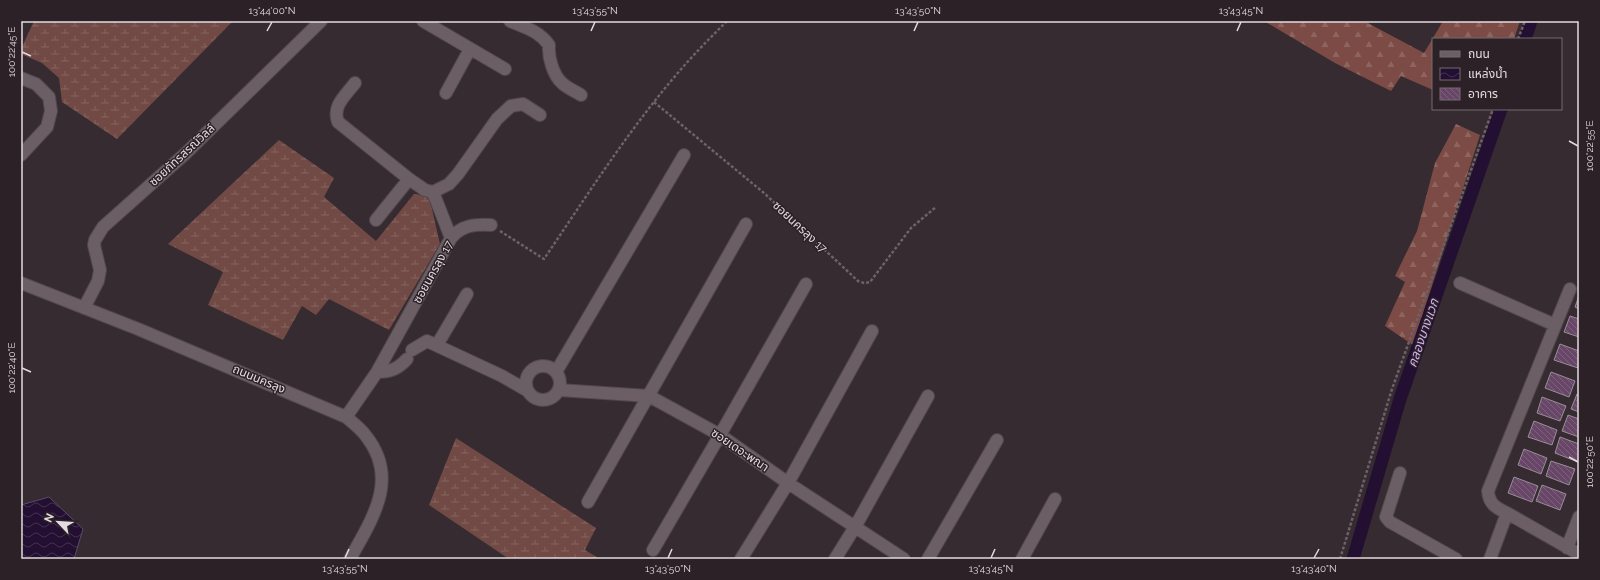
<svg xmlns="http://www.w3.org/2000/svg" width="1600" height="580" font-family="Raleway,'Noto Sans Thai',sans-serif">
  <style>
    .forest { fill: url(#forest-firs) }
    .wetland { fill: url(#wetland-marsh) }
    .water { fill: url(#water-waves); stroke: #5d4c66 }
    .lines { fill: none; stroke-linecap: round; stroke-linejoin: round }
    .canal { stroke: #230f32; stroke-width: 13 }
    .building { fill: url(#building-back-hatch); stroke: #988d97 }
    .minor-casing { stroke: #50474c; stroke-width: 14 }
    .path { stroke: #6c6267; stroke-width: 2.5; stroke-dasharray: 3 2; stroke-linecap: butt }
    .minor { stroke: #6b5e64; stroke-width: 12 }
    .ticks { fill: none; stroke: #e3dbdf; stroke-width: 1.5 }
    .labels { text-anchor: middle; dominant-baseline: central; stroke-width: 3; stroke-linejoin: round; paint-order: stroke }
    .street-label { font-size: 12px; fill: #e3dbdf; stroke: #2c2126 }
    .water-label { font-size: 13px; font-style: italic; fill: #cfaef0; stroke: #2c2126 }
    .neatline { fill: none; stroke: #e3dbdf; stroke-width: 1.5 }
    .ticks-label { font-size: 10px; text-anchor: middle; fill: #e3dbdf }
  </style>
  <defs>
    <pattern id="forest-firs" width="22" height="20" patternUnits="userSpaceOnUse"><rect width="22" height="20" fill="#7c4b45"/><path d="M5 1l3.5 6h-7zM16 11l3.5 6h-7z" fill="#8e645f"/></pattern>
    <pattern id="wetland-marsh" width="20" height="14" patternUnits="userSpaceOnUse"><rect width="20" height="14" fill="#714a45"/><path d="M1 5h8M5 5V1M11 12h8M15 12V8" fill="none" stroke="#85645f"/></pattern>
    <pattern id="water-waves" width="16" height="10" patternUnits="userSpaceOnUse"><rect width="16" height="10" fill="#230f32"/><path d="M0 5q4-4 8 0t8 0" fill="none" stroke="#43314f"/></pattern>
    <pattern id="building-back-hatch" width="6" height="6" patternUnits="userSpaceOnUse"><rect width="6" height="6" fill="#684667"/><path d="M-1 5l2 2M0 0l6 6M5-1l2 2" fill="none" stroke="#7d607c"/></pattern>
  </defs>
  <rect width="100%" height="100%" fill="#362b30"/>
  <path class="forest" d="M1264 21H1364L1424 53 1443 21H1520L1514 39H1433V90L1401 76 1391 91 1335 63Z
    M1456 124 1480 135 1413 345 1385 326 1405 282 1395 276 1417 231 1435 163Z"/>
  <path class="wetland" d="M34 21H233L117 139 62 102 59 78 42 63 21 54V49Z
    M279 140 334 178 324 197 376 241 414 194 429 196 440 244 389 330 329 299 316 315 302 306 283 340 208 305 223 272 168 244Z
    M456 438 596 528 585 550 600 559H509L429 505Z"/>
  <path class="water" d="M49 497 83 529 74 559H21V505Z"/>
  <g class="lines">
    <path class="canal" d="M1525 39 1531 21
      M1353 559 1400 399 1501 109"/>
  </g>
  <path class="building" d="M1579 296V309L1575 307Z
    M1570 316 1579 319V337L1564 332Z
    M1560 344 1579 351 1578 368 1554 360Z
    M1551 372 1575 381 1569 397 1545 388Z
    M1577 394 1579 395V412L1571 409Z
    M1542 397 1566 406 1560 421 1537 413Z
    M1568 415 1579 419V437L1562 431Z
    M1534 421 1557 430 1552 445 1528 437Z
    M1560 437 1579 444 1578 462 1555 453Z
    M1524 449 1547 458 1541 474 1518 465Z
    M1551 461 1575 469 1569 485 1546 476Z
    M1514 477 1538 486 1532 502 1508 493Z
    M1542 485 1566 494 1560 510 1536 501Z"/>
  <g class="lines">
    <g class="minor-casing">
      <path id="minor" d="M423 21 505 69
        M510 21C526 28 539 31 549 45 548 57 553 75 562 83 567 88 575 91 581 95
        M21 78 36 84 49 97 51 111 47 127 21 155
        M355 83C345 96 332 106 338 122L409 179
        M446 93 470 49
        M433 192 451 238
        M376 220 409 179 425 190 433 192 449 184 458 174 497 119 511 106 523 104 540 115
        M21 283 138 329 346 417C353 423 361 429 366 436 400 479 372 519 350 559
        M1460 283 1555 325
        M84 308 98 281 100 270 94 245 95 240 103 227 186 153 321 21
        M437 345 467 294
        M412 350 427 341 502 376 528 391
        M526 383a17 17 0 1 1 34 0a17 17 0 1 1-34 0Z
        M377 372C390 372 398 369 407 359
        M556 372 684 155
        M559 390 649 396 720 435 788 483 904 559
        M346 417 377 372 451 238C462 225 475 224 491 225
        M1400 473 1386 517 1390 522 1456 559
        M588 502 746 224
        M1507 513 1579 554
        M1567 548 1579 517
        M653 550 720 435 806 284
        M741 559 788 483 872 331
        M835 559 855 527 928 396
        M928 559 997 440
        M1022 559 1055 499
        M1490 559 1507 513C1496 508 1489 504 1488 491L1570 289"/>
    </g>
    <path class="path" d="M1518 39 1525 21
      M654 102 764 193 858 281 864 283 870 282 911 228 936 207
      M500 231 544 259C588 194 631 126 683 67 697 51 712 36 727 21
      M1340 559 1392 389 1493 109"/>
    <use href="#minor" class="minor"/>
  </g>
  <path class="ticks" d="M267 31 272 22M591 31 595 22M914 31 918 22M1237 31 1241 22M22 52 31 56M1569 141 1578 146M22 368 31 372M1569 457 1578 462M345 558 349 549M668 558 672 549M991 558 995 549M1314 558 1319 549"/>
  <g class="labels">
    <g class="street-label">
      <text transform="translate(182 155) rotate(-43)">ซอยภัทรสรณ์วิลล์</text>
      <text transform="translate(800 227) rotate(43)">ซอยนครลุง 17</text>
      <text transform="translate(433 272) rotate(-61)">ซอยนครลุง 17</text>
      <text transform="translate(259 379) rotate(23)">ถนนนครลุง</text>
      <text transform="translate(740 450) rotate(34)">ซอยเดอะพณา</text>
    </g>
    <g class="water-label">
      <text transform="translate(1423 333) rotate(-71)">คลองบางแวก</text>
    </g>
  </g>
  <rect width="1600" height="580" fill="none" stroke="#2c2126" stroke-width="44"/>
  <rect x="1432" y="38" width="130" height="72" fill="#2c2126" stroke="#756b70"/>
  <rect x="1440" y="51" width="20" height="6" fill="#6b5e64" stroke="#756b70"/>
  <text x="1468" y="58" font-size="12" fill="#e3dbdf">ถนน</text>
  <rect x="1440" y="68" width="20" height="12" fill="url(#water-waves)" stroke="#756b70"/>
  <text x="1468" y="78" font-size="12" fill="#e3dbdf">แหล่งน้ำ</text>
  <rect x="1440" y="88" width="20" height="12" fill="url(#building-back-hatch)" stroke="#756b70"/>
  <text x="1468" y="98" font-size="12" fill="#e3dbdf">อาคาร</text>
  <g transform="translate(58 522) rotate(295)" stroke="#2c2126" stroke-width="3" paint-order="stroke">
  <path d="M0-3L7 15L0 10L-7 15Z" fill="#e3dbdf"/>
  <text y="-6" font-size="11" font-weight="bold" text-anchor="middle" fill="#e3dbdf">N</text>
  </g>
  <rect x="22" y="22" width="1556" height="536" class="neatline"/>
  <g class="ticks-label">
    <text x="272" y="14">13°44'00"N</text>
    <text x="595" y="14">13°43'55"N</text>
    <text x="918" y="14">13°43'50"N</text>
    <text x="1241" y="14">13°43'45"N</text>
    <text transform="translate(11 52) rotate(-90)" y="4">100°22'45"E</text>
    <text transform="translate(1589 146) rotate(-90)" y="4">100°22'55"E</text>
    <text transform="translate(11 368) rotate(-90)" y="4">100°22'40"E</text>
    <text transform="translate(1589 462) rotate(-90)" y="4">100°22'50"E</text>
    <text x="345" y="572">13°43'55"N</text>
    <text x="668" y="572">13°43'50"N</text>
    <text x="991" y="572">13°43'45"N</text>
    <text x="1314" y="572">13°43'40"N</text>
  </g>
</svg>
